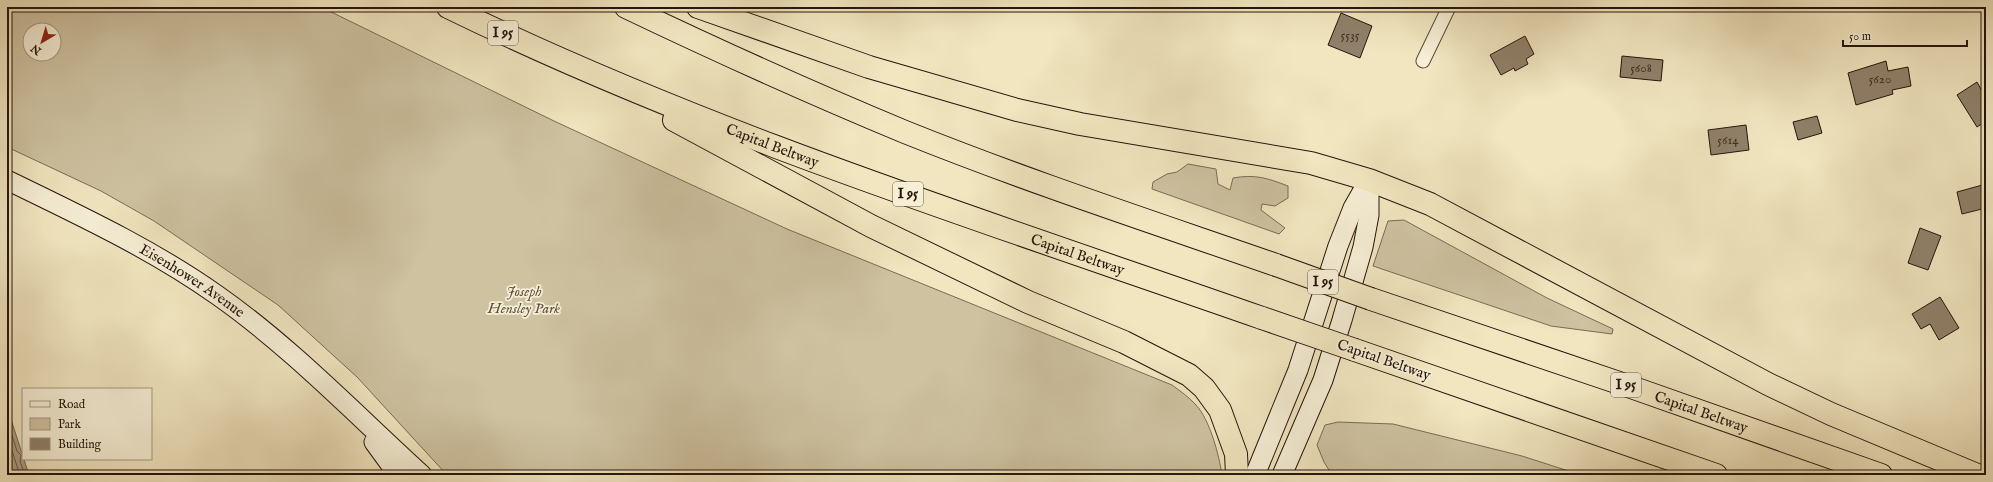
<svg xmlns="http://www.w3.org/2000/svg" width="1993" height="482" font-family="'IM FELL English',serif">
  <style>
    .green { fill: #cec2a1; stroke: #7a6b56; fill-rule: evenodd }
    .water { fill: #ac9f83; stroke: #766753 }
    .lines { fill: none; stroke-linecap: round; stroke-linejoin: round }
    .shore { stroke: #695a48; stroke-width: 1 }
    .building { fill: #90816a; stroke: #26140c }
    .street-casing { stroke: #594839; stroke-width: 15 }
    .secondary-casing { stroke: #26140c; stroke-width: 21 }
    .highway-casing { stroke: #26140c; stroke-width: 24 }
    .street { stroke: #f6efd6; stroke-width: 13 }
    .secondary { stroke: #f6efd6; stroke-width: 19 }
    .highway { stroke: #f1e6c0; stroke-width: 22 }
    .highway-bridge-casing { stroke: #26140c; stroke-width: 24; stroke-linecap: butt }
    .highway-bridge { stroke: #f1e6c0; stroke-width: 22 }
    .labels { text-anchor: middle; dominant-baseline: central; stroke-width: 3.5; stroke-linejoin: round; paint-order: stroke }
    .number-label { font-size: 13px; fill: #402f24 }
    .shield { fill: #f6efd6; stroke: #645649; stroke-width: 1 }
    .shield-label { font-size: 14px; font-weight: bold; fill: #26140c }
    .street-label { font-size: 15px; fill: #26140c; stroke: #f6efd6 }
    .park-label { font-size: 15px; font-style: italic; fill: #615140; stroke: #f6efd6 }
  </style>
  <rect width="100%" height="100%" fill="#f1e6c0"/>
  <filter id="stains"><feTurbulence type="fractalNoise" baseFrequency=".005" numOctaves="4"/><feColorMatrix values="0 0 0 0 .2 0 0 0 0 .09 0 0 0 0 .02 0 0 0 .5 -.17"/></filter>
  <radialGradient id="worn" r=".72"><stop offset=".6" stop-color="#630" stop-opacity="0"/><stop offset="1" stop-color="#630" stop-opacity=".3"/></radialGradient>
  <path class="green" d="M7 7H321L554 121 787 229 1172 385C1180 391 1189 397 1196 405 1210 420 1219 455 1222 475H447L357 377 278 305 154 221 101 191 7 147ZM30 30H54V54H30Z
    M1188 164 1216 169 1218 184 1230 190 1233 178C1255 174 1267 178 1288 186V198L1275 206 1262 204 1261 210 1285 228 1279 234 1152 189 1153 182 1167 174 1177 172Z
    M1404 220 1547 298 1613 329 1612 334 1551 326 1373 266 1388 221Z
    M1338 422 1393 424 1522 456 1581 475H1332L1324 462 1317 445 1325 425Z"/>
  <path class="water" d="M7 407 29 475H7Z"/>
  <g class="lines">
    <path class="shore" d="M7 420 17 451 21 455 20 461 25 475
      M7 436 20 475"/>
  </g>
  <path class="building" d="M1341 13 1372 26 1360 58 1328 45Z
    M1525 36 1534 54 1526 59 1528 64 1515 71 1514 68 1501 75 1490 55Z
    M1622 56 1663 60 1661 81 1620 77Z
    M1886 61 1888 71 1908 67 1911 86 1892 90 1893 94 1856 105 1848 73Z
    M1977 82 1982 91 1986 88V121L1977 127 1957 95Z
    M1817 116 1822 133 1798 140 1793 122Z
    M1746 125 1749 150 1711 155 1708 130Z
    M1986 184V208L1962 214 1957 192Z
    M1920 228 1941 236 1928 270 1908 263Z
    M1940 297 1959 328 1939 340 1930 324 1921 329 1912 314Z"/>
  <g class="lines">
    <g class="street-casing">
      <path id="street" d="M1423 61 1449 7"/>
    </g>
    <g class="secondary-casing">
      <g id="secondary">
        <path id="s1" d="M7 180C79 215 152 249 217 295 290 346 356 415 422 475"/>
        <path d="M374 442 398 475"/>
        <path d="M1255 475 1298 370 1338 246 1353 208 1369 180"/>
        <path d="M1282 475 1323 380 1342 320 1363 247 1369 215V181"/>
      </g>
    </g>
    <g class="highway-casing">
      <g id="highway">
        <path id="s2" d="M448 7C710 135 988 222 1262 318"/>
        <path d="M626 7C718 51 811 93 905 132 1027 181 1152 222 1276 265"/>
        <path d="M698 7 869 67 1017 110 1080 124 1311 163 1369 180 1430 204 1768 384 1831 414 1977 475"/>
        <path d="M674 120 871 226 1028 302 1124 342 1189 375 1204 388 1220 410 1236 454 1237 475"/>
        <path id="s3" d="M1371 299 1631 387 1881 475"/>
        <path d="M1355 350 1716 475"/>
      </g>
    </g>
    <use href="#street" class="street"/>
    <use href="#secondary" class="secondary"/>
    <use href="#highway" class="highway"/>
    <g class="highway-bridge-casing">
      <path id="highway-bridge" d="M1276 265 1371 299
        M1262 318 1355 350"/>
    </g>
    <use href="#highway-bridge" class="highway-bridge"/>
  </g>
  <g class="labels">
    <g class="number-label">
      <text x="1350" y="35">5535</text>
      <text x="1641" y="68">5608</text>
      <text x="1880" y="79">5620</text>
      <text x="1728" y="140">5614</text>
    </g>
    <g class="shield">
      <rect x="488" y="21" width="30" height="24" rx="3"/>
      <rect x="893" y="182" width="30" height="24" rx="3"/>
      <rect x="1308" y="270" width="30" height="24" rx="3"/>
      <rect x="1611" y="373" width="30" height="24" rx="3"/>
    </g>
    <g class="shield-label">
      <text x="503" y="33">I 95</text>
      <text x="908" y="194">I 95</text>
      <text x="1323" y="282">I 95</text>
      <text x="1626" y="385">I 95</text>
    </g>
    <g class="street-label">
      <text stroke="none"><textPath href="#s2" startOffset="353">Capital Beltway</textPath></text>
      <text stroke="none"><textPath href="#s2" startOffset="677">Capital Beltway</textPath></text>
      <text stroke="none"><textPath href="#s1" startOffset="211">Eisenhower Avenue</textPath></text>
      <text transform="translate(1384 360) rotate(19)">Capital Beltway</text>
      <text stroke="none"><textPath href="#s3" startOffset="349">Capital Beltway</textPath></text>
    </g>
    <g class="park-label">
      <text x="524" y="291">Joseph<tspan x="524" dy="17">Hensley Park</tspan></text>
    </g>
  </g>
  <rect width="1993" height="482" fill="none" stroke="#f1e6c0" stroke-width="24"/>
  <rect x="8" y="8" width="1977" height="466" fill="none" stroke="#26140c" stroke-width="2"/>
  <rect x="12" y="12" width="1969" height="458" fill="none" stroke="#26140c"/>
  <rect x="22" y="388" width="130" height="72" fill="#f6efd6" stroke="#a39785"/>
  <rect x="30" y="401" width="20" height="6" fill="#f6efd6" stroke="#a39785"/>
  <text x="58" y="408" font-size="12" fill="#26140c">Road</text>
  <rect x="30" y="418" width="20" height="12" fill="#cec2a1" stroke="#a39785"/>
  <text x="58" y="428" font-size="12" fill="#26140c">Park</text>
  <rect x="30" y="438" width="20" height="12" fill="#90816a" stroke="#a39785"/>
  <text x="58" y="448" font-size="12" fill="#26140c">Building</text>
  <g transform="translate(42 42) rotate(218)"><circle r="19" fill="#f6efd6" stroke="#a39785"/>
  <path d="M0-3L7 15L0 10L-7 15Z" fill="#8f2418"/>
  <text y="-6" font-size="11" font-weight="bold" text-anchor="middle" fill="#26140c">N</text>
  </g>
  <path d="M1843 40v6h124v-6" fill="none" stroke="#26140c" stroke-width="2"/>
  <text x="1849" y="40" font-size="12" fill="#26140c" stroke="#f6efd6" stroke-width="3" paint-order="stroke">50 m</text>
  <rect width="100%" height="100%" filter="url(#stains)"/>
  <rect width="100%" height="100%" fill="url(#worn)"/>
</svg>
